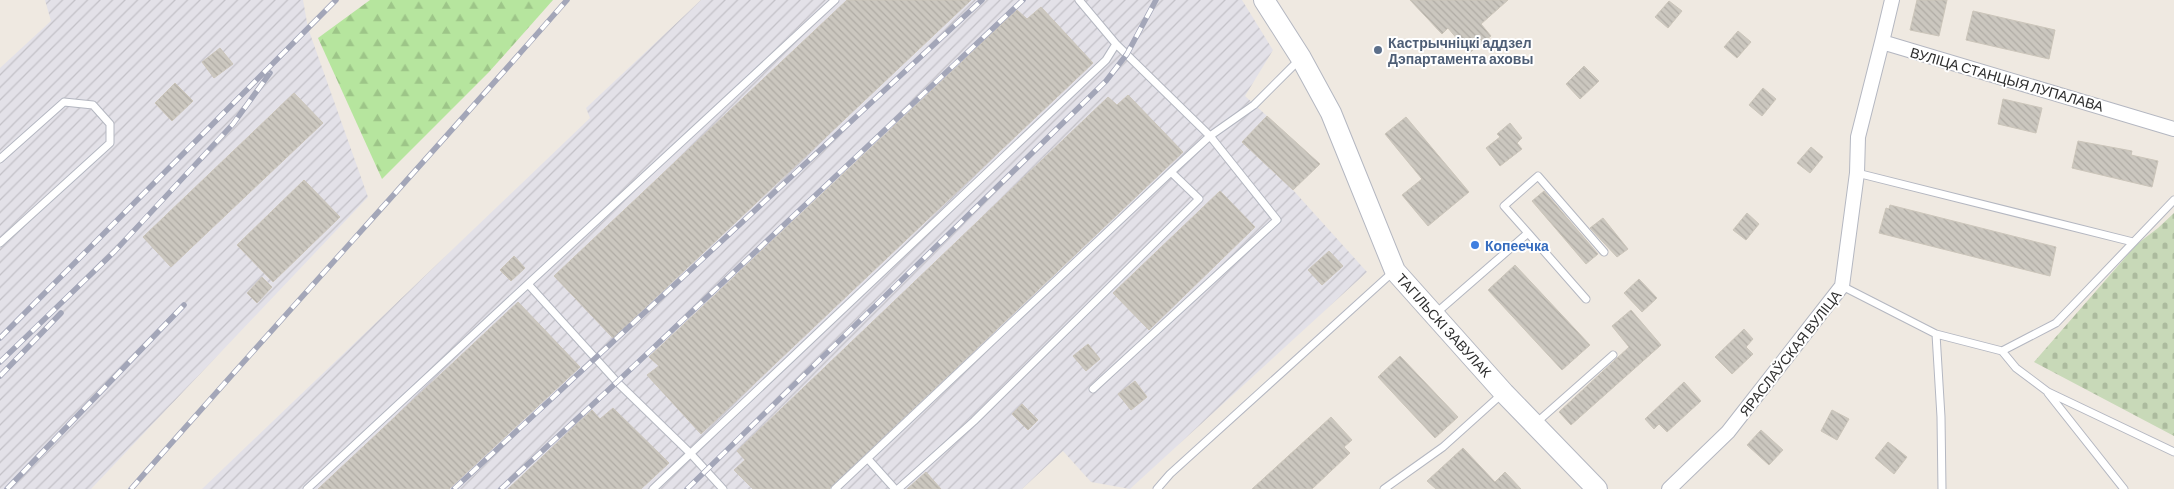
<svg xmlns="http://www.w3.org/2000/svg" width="2174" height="489" font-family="Barlow,sans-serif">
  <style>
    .industrial { fill: url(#industrial-furrows) }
    .forest { fill: url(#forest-firs) }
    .cemetery { fill: url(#cemetery-stones) }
    .building { fill: url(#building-back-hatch); stroke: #cbc5ba }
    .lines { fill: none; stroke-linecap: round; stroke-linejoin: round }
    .lane-casing { stroke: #b4b7c1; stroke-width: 9 }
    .street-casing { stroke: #b4b7c1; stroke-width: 16 }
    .secondary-casing { stroke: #b4b7c1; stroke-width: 22 }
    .lane { stroke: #fff; stroke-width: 7 }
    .street { stroke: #fff; stroke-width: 14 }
    .secondary { stroke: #fff; stroke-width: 20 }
    .rail-casing { stroke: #a3a6b8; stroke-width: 5.5 }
    .rail { stroke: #fff; stroke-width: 4; stroke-dasharray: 11; stroke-linecap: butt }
    .service-dot { fill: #5c6f8a; stroke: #fff; stroke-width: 2 }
    .shop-dot { fill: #3f7fe0; stroke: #fff; stroke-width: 2 }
    .labels { text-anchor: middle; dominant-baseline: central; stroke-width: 4; stroke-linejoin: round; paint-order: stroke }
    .service-label { font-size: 14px; font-weight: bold; fill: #4e5e75; stroke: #fff; text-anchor: start }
    .street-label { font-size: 14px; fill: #2e2e2e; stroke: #fff }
    .shop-label { font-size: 14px; font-weight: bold; fill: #366cbe; stroke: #fff; text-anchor: start }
  </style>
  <defs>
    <pattern id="industrial-furrows" width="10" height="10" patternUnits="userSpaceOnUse" patternTransform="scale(1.25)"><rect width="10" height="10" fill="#e3e1e8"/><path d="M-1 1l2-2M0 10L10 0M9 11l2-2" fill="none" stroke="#c3c1c7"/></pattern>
    <pattern id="forest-firs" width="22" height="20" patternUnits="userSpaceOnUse" patternTransform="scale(1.25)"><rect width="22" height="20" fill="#b6e59e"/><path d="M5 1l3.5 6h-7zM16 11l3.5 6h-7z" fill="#9dc588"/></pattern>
    <pattern id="cemetery-stones" width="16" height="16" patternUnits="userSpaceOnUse" patternTransform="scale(1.25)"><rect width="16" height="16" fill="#c8d9b8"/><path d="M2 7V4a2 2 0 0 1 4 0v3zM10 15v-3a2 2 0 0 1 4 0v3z" fill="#acbb9e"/></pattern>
    <pattern id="building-back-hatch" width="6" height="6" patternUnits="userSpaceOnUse" patternTransform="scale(1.25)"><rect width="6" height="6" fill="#cbc7bf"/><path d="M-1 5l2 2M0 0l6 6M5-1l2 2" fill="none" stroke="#afaba4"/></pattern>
  </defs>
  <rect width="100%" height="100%" fill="#efe9e1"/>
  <path class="industrial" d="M45 0H303L308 28 368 197 91 489H0V68L51 21Z
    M701 0H1242L1273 50 1245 96 1320 164 1293 190 1367 272 1130 489 1091 482 1063 451 1022 489H202L590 118 586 108Z"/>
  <path class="forest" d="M370 0H553L489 72 382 179 318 38Z"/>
  <path class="cemetery" d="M2174 213V436L2034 362 2137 244 2158 228Z"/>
  <path class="building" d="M847 0H971L613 338 554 276Z
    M1410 0H1508L1481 24 1491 36 1469 53 1448 28 1442 34Z
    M1917 0H1947L1939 36 1910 30Z
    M1669 1 1682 11 1668 28 1655 17Z
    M1041 7 1093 63 701 434 647 375 659 366 649 357 1017 10 1027 19Z
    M1973 11 2055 30 2049 59 1966 40Z
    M1738 31 1751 42 1737 58 1724 47Z
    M220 48 233 64 214 78 202 62Z
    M1584 66 1599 81 1580 99 1566 84Z
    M175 83 193 101 172 121 155 103Z
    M1763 88 1776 99 1762 116 1749 105Z
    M294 93 323 123 171 267 143 237Z
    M1128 95 1183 152 829 489H753L734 470 745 460 737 451 1108 97 1117 105Z
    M2003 99 2042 108 2036 133 1998 124Z
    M1267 116 1320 164 1293 190 1242 142Z
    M1406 117 1469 192 1428 226 1402 195 1422 179 1385 134Z
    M1510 123 1522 138 1517 143 1522 149 1500 166 1486 148 1500 137 1497 134Z
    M2078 141 2132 151 2131 155 2158 161 2152 187 2072 168Z
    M1811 147 1823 157 1810 173 1797 163Z
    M304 180 340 217 273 282 237 245Z
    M1220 191 1255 227 1149 330 1113 293Z
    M1544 191 1598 254 1586 264 1532 201Z
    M1890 205 2056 247 2050 276 1879 233 1886 208 1889 209Z
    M1747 213 1759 224 1746 240 1733 230Z
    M1603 218 1628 249 1617 257 1590 228Z
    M1329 251 1343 266 1322 285 1308 270Z
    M514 256 525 268 511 281 500 270Z
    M1515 265 1590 345 1562 370 1488 290Z
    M262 277 272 287 257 303 247 293Z
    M1639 279 1657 298 1642 312 1624 293Z
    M518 302 580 367 449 489H318Z
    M1631 310 1661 345 1571 425 1559 412 1629 347 1612 326Z
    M1744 329 1753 339 1746 347 1753 354 1732 374 1715 357Z
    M1088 344 1100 359 1086 371 1073 356Z
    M1400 356 1458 417 1435 438 1378 377Z
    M1135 381 1147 397 1131 410 1118 394Z
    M1684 382 1701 401 1667 432 1659 424 1654 429 1645 419Z
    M1022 404 1038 420 1028 430 1012 414Z
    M613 408 669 463 641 489H508L592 410 600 419Z
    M1832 410 1849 419 1837 440 1821 431Z
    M1331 417 1352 440 1344 447 1350 453 1312 489H1252Z
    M1761 430 1783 450 1769 465 1747 445Z
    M1888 442 1907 457 1894 474 1875 458Z
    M1463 448 1495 482 1505 472 1521 489H1436L1427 481Z
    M926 472 941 489H907Z"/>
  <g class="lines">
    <g class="lane-casing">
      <path id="lane" d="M1079 0 1116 44 1210 136 1277 220 1093 389
        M0 159 64 102 93 105 110 124V143L0 243
        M1171 172 1210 136 1254 105 1299 60
        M1857 173 2133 242
        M1528 233 1504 206 1538 176 1604 252
        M1842 286 1936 334 2002 351 2016 368 2048 392 2174 452
        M1435 314 1528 233 1586 299
        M1936 334 1941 417 1942 489
        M2002 351 2056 323 2174 200
        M2048 393 2124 489
        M1536 423 1613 355
        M868 459 895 489
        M307 489 528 284
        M653 489 1106 60 1116 44
        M723 489 690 453 617 382 528 284 835 0
        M835 489 1171 172 1199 199 974 421 898 489
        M1157 489 1170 474 1394 271
        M1384 489 1443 447 1503 393"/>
    </g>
    <g class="street-casing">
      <path id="street" d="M1892 0 1882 42 2174 129
        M1669 489 1728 432 1842 286 1857 173 1858 137 1882 42"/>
    </g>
    <g class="secondary-casing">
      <path id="secondary" d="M1264 0 1301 58 1331 113 1395 271 1504 393 1597 489"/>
    </g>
    <use href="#lane" class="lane"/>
    <use href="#street" class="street"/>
    <use href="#secondary" class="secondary"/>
    <g class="rail-casing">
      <path id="rail" d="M0 338 336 0
        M0 362 115 251 233 124 270 73
        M0 376 61 313
        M7 489 184 305
        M131 489C275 325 423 164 567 0
        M454 489 982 0
        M501 489 617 382 1023 0
        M687 489 1106 81 1127 54 1156 0"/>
    </g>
    <use href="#rail" class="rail"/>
  </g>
  <circle class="service-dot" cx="1378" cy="50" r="5"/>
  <circle class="shop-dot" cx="1475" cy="245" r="5"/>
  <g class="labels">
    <g class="service-label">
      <text x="1388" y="42">Кастрычніцкі аддзел<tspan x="1388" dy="16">Дэпартамента аховы</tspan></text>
    </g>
    <g class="street-label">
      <text transform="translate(2007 79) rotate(16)">ВУЛІЦА СТАНЦЫЯ ЛУПАЛАВА</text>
      <text transform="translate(1444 325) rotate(48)">ТАГІЛЬСКІ ЗАВУЛАК</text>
      <text transform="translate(1790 353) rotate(-52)">ЯРАСЛАЎСКАЯ ВУЛІЦА</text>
    </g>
    <g class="shop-label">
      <text x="1485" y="245">Копеечка</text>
    </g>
  </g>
</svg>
